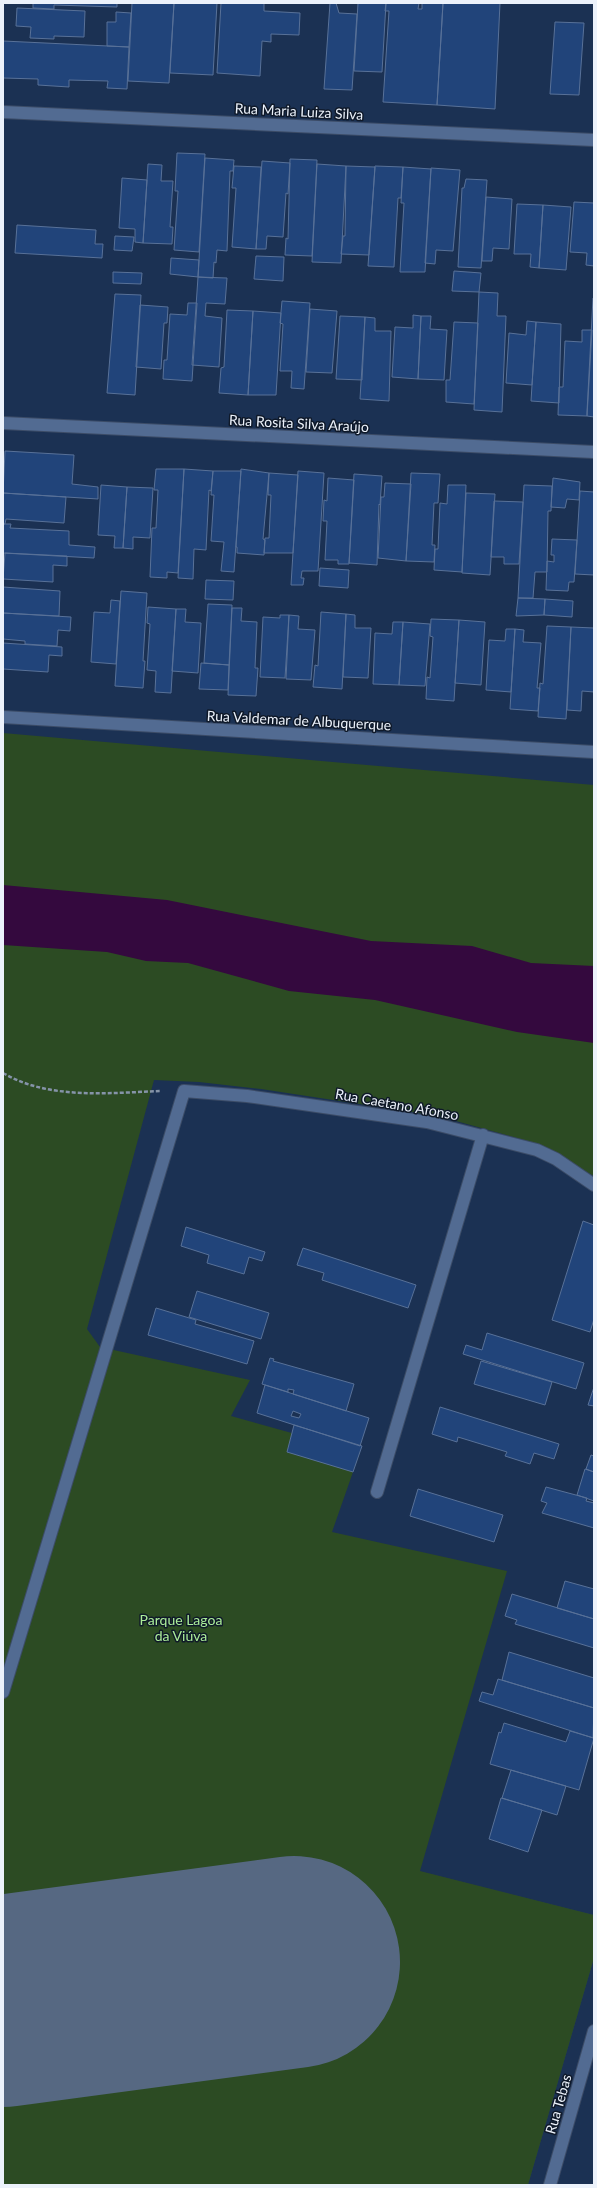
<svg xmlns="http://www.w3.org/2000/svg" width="597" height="2188" font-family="Lato,sans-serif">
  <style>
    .built { fill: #1f3a62 }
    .green { fill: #2c4b23 }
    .water { fill: #34093e }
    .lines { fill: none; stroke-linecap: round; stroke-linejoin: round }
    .runway { stroke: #566882; stroke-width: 212 }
    .building { fill: #21447a; stroke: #587198; fill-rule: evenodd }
    .minor-casing { stroke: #3c4c67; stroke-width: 14 }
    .path { stroke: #8593a8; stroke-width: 2.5; stroke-dasharray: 4 2; stroke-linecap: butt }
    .minor { stroke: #526b92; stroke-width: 12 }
    .labels { text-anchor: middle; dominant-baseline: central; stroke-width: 3; stroke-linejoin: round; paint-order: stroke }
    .street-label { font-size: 14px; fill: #ecf2fb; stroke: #0f1929 }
    .park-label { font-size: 14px; fill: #aced99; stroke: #0f1929 }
  </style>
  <rect width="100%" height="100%" fill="#1b3153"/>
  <path class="built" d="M3 1767 594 1915V1958L528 2185H3Z"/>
  <path class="green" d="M3 733 594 785V1176L535 1143 438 1116 261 1089 199 1082 154 1080 87 1329 100 1347 250 1380 231 1416 360 1452 332 1532 507 1571 420 1871 594 1915V1958L528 2185H3V2039L304 2001 287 1898 3 1935Z"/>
  <path class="water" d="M3 885 167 900 371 941 472 946 531 963 594 966V1043L517 1032 375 1000 289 991 188 963 146 961 107 952 3 945Z"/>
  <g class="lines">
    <path class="runway" d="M3 2001 294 1962"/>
  </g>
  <path class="building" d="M33 3H117V7L54 5V9L33 8Z
    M132 3H174L169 83 128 81Z
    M174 3H217L213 75 170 73Z
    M221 3H264V11L300 13 299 35 271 34V42L262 41 260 76 217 73Z
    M330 3H336L339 13 357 14 352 90 324 89Z
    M358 3H386L382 72 354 71Z
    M386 3H419L418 9H422V3H443L437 105 383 102 389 11H385Z
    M443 3H500L495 109 437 105Z
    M17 8 85 11 84 37 54 36V39L30 38 31 27 16 26Z
    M116 12 131 13 129 47 107 46V22H116Z
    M555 22 584 23 579 95 550 94Z
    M3 41 129 47 127 89 107 88 108 81 69 80V87L38 85V79L3 78Z
    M177 153 205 154 199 252 174 250 178 191H175Z
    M205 158 234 160 233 171H230L227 251 217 250 216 263 214 262 213 278 198 277Z
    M290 159 317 160 312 256 285 255 286 238 288 239Z
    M262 161 290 163 288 194 286 193 283 237 267 236 266 249H256Z
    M148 164 162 165 161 181H173L170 227H173L172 244 143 243Z
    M317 164 346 166 341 263 312 262Z
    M234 166 261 167 256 249 232 247 236 188H232Z
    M346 166 375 167 369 255 341 254 343 236H345Z
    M375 166 403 167 401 198H398L394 267 368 266Z
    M403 167 431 169 425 272H400L404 203H401Z
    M431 168 460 170 453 251 436 250 435 264 425 263Z
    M122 178 147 180 143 243 135 242V229L119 228Z
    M466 179 487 180 481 268 458 267 462 188H464Z
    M486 197 512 199 509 249 493 248 492 261H482Z
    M574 202 594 203V266L586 265 587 253 570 252Z
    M517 204 543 205 539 268 530 267 531 254H514Z
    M543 205 571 207 566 270 539 268Z
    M17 225 96 230 95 244H103L102 258 15 253Z
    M115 236 134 237 132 251 114 250Z
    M256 256 284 257 283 281 254 279Z
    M171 258 199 260 198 277 170 274Z
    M454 271 481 273 479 292 452 291Z
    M113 272 142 273 141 284 113 283Z
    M198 277 227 278 225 304 206 303 205 316 222 318 219 367 192 365Z
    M479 292 498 293 497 316H506L502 412 474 410Z
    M115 294 141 295 135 395 107 393Z
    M593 298H594V417L587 416V412Z
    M282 301 310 303 304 389 291 388 292 371H280L283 324 280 323Z
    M188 303H197L192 381 163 379 164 360H167L170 314 187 315Z
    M140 305 168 307 167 323H164L161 369 136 367Z
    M310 309 337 311 332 373 306 372Z
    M227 310 253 311 248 395 219 393 221 368 224 367Z
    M253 311 281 313 276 395H248Z
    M413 315 421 316 418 379 392 377 395 327 413 328Z
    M340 316 365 317 362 380 336 379Z
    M421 316H431L430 329 447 330 444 380 418 379Z
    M365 317 375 318V331H391L389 401 360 399Z
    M527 321 536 322 532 385 506 383 509 333 526 335Z
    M454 322 478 323 474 404 446 402V380H450Z
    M536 322 561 324 559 403 531 401Z
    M582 330H592L587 416 558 415 559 387H563L565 341 582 342Z
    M5 451 74 455 72 484 98 487V499L3 493Z
    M156 469H184L178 573 167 572V578L150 577 152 528H156L158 490H154Z
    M184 469 213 471 211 491 209 490 206 550 194 549 193 579 178 578Z
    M241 469 269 473 263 539 265 540 264 555 237 553V547H236Z
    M213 471H241L234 572 221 571 224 542 211 541 214 495H211Z
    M298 471 324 473 318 571H302L301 578H304L303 585H291Z
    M269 473 298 475 293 553H264L265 538H269L271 495H268Z
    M411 473 440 474 438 503H434L432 545H435L434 562 406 561Z
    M354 474 382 476 380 505 379 504 377 565 349 563Z
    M328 478 354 480 349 564H338V560H325L327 521H323L324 500 327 501Z
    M553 478 580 482 579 500 567 499 565 508 551 507Z
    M385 483 411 484 406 561 378 558 381 497H384Z
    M101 485 127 487 123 548H114L115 536 98 535Z
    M448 485H466L462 572 434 570 435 549H438L440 503 447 504Z
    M524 485 552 486 551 511H548L547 572H535L533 598H518Z
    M127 487 153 488 150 538 133 537V549L123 548Z
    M580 491 594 492V575L575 574Z
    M3 493 66 497 64 523 6 519 5 524H3Z
    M466 493 495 494 490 575 462 573Z
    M494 501 523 502 519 564H504V557H491Z
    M3 524H11L10 528 69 531V545L95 547 94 558 3 553Z
    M552 539 577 540 574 582H569L568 591 546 590 547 561 554 562V555H551Z
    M5 553 67 556V566L53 565V582L3 579Z
    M320 568 349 570 348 588 319 586Z
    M206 580 234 581 233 600 205 599Z
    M3 587 60 591 59 616 3 613Z
    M121 591 147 593 143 661H145L143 688 115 686Z
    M518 598 545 599 544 615 516 616Z
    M545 599 573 601 572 617 544 615Z
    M111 600 120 601 116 664 91 662 94 612 110 613Z
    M208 604 232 605 229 665 204 663Z
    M148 607 176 609 171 693 155 692 156 671 147 670 150 624 147 623Z
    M232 608H242L241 621 257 622 255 668H258L256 696 228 695Z
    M176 609H186L185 622 201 623 198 673 172 671Z
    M321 612 346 614 342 689 313 687 315 665 318 666Z
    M3 613 71 617 70 631 58 630 57 646 25 644V641L3 639Z
    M346 614 355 615V628H371L368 678 343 677Z
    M280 615H289L285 678 260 677 263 617 280 618Z
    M289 615 299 616 298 629 315 630 311 680 286 679Z
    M431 619 459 620 454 701 426 699 427 677 430 678 433 637 430 636Z
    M459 620 485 622 481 685 455 683Z
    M393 622H403L399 685 373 684 375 633 392 634Z
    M403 622 430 624 425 686 399 685Z
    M547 626 571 627 566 719 538 717 540 683 543 684Z
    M571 627 594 628V692L582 691 581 711 567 710Z
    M506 629H515L511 692 486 690 489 640 505 641Z
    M515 629 524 630 523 642 541 643 537 688H540L538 711 510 709Z
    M3 643 62 647V656L49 655 48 672 3 669Z
    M201 663 229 665 228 690 199 689Z
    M583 1221 594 1225V1319L590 1332 552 1320Z
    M186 1227 265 1252 262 1261 249 1257 244 1274 207 1263 209 1255 181 1246Z
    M303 1248 416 1285 408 1308 322 1280 324 1273 297 1265Z
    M197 1291 269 1313 261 1339 189 1317Z
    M156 1308 196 1320 195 1324 254 1341 247 1364 148 1335Z
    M487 1333 584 1363 576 1389 463 1354 466 1345 482 1350Z
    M270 1358 274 1359 273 1361 354 1384 346 1411 293 1394 294 1390 288 1389V1392L262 1384Z
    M481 1361 552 1382 545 1405 474 1384Z
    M265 1385 369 1418 360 1446 257 1413ZM293 1411 301 1414 299 1418 291 1416Z
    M594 1387V1406L588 1405Z
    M440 1407 559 1444 554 1459 534 1453 530 1464 505 1456 507 1452 458 1437 457 1442 432 1434Z
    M294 1425 362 1446 353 1472 287 1452Z
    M591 1455 594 1456V1472L586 1469Z
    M585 1469 594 1472V1501L577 1495Z
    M546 1487 587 1498 586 1501 594 1503V1528L542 1513 547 1503 541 1501Z
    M418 1489 503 1515 494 1542 410 1516Z
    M565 1581 594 1589V1619L557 1608Z
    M512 1594 594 1619V1648L515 1624 517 1620 505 1616Z
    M509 1652 594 1678V1708L502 1680Z
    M498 1679 594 1708 593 1738 479 1701 482 1692 493 1695Z
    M504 1723 566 1742 570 1731 594 1738 579 1790 490 1764 499 1732 501 1733Z
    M511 1770 566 1786 557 1815 502 1798Z
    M501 1798 542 1810 528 1852 489 1839Z"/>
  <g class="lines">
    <g class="minor-casing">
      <path id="minor" d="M3 112 594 140
        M3 423 594 452
        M3 717 594 752
        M377 1492 483 1135
        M3 1692 184 1091 247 1096 427 1122 537 1150 556 1159 594 1185
        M550 2185 594 2031"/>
    </g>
    <path class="path" d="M3 1073C49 1100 109 1093 160 1091"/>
    <use href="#minor" class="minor"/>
  </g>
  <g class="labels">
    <g class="street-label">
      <text transform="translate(299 111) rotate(3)">Rua Maria Luiza Silva</text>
      <text transform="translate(299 423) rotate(3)">Rua Rosita Silva Araújo</text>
      <text transform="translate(299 720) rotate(3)">Rua Valdemar de Albuquerque</text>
      <text transform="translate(397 1104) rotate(10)">Rua Caetano Afonso</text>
      <text transform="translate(558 2104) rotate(-74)">Rua Tebas</text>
    </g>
    <g class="park-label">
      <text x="181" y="1619">Parque Lagoa<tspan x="181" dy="16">da Viúva</tspan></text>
    </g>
  </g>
  <rect width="597" height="2188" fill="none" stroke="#ecf2fb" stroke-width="8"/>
</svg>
